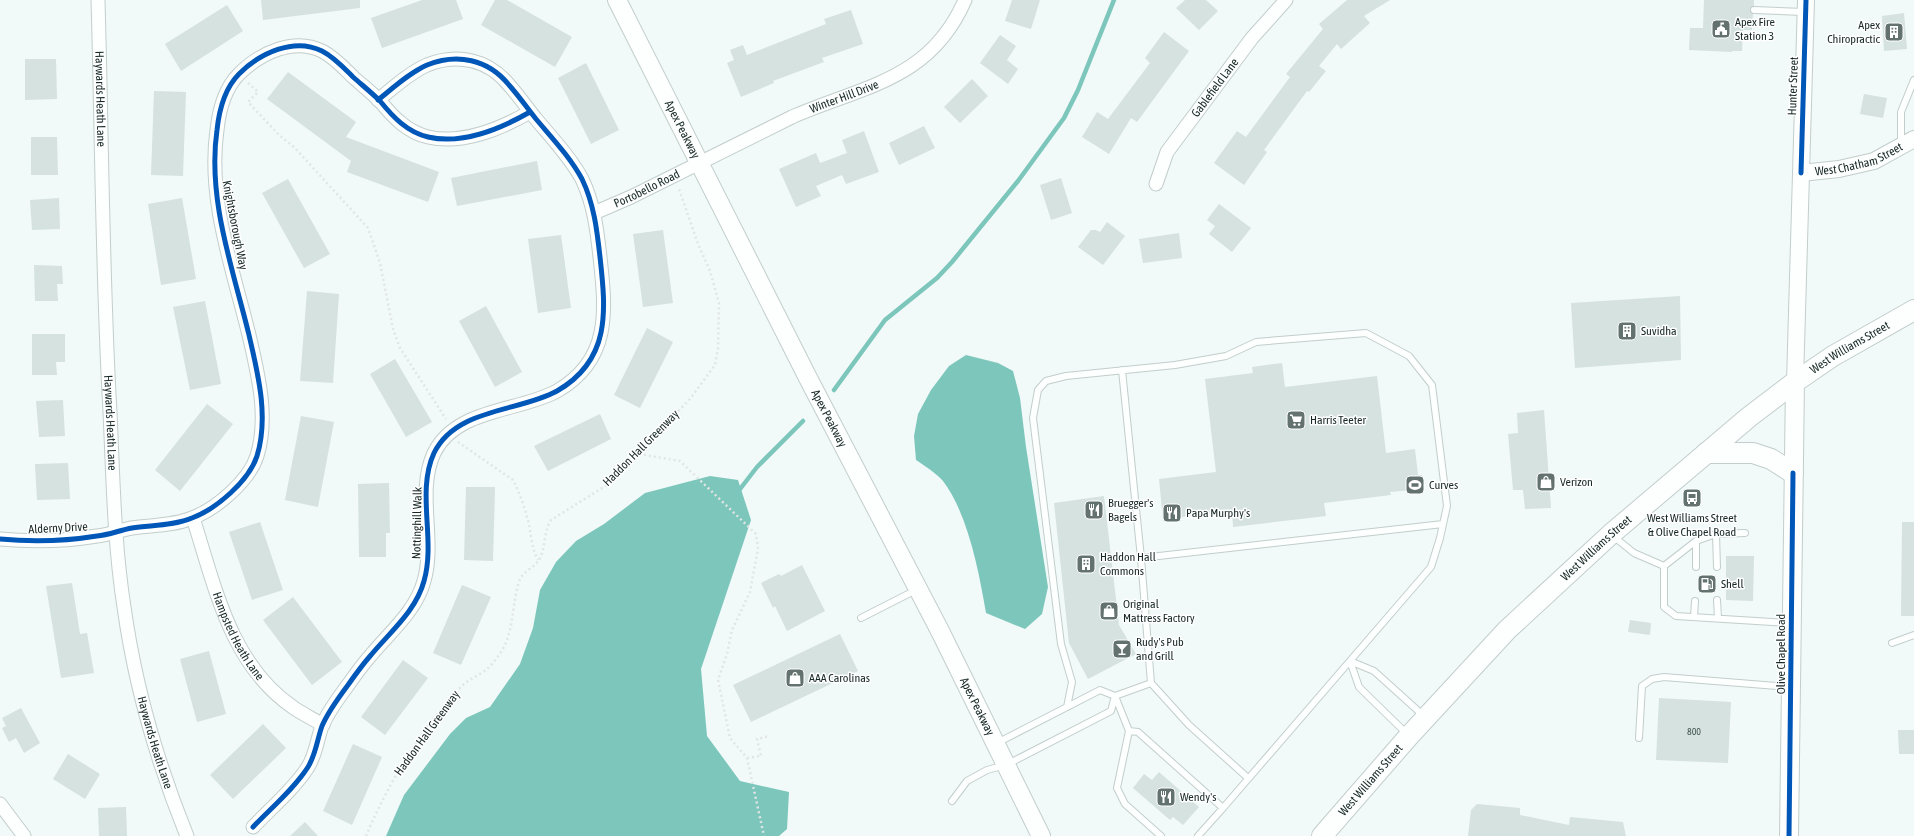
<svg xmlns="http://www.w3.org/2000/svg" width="1914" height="836" font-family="'Asap Condensed',sans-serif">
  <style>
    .water { fill: #7cc6bc }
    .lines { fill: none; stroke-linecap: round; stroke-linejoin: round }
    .stream { stroke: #7cc6bc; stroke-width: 4.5 }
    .building { fill: #d5e2e0 }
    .service-casing { stroke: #c2cecc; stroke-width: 8 }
    .minor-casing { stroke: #c2cecc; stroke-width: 15 }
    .tertiary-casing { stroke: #c2cecc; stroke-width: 18 }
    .secondary-casing { stroke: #c2cecc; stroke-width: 20 }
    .primary-casing { stroke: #c2cecc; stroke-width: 22 }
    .path { stroke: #e1e5e4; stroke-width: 2.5; stroke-dasharray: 2 3; stroke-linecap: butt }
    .service { stroke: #fdfefe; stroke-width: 6 }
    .minor { stroke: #fdfefe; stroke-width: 13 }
    .tertiary { stroke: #fdfefe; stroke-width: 16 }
    .secondary { stroke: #fdfefe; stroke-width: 18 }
    .primary { stroke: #fdfefe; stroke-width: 20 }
    .cycleway-casing { stroke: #fff; stroke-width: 8 }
    .cycleway { stroke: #0057b8; stroke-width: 5 }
    .labels { text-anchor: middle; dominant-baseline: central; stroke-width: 3; stroke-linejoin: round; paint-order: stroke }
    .number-label { font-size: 10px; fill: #485855 }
    .poi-label { font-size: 12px; fill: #172825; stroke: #fff; text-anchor: start }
    .street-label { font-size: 12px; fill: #172825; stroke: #fff }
  </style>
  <rect width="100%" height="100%" fill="#f1faf8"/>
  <path class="water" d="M966 355 998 363 1013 371 1020 398 1026 447 1048 587 1042 614 1025 629 986 613C979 572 968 514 943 481 936 473 925 466 916 460L914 436 918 414 931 390 949 366Z
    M710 476 738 480 751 520 701 669 707 736 740 781 789 792 787 829 779 836H386L404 795 450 734 466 718 490 707 520 664 533 628 540 590 556 562 576 541 604 524 645 493Z"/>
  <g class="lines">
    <path class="stream" d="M834 390 885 320 937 278 952 262 1018 181 1064 118 1078 90 1114 0
      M737 493 757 467 803 421"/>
  </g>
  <path class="building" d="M261 0H360V8L263 20Z
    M422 0H456L463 19 382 48 371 18Z
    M495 0H507L572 37 555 67 481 25Z
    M1012 0H1040L1031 29 1005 21Z
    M1185 0H1206L1218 11 1199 30 1176 8Z
    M1347 0H1390L1364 16 1370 23 1341 49 1337 44 1319 66 1326 71 1309 92 1307 91 1264 150 1267 152 1244 185 1214 163 1237 131 1246 137 1290 77 1286 74 1323 29 1319 24Z
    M1704 0H1754V6L1750 9 1753 14 1752 30H1743L1742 51H1732V52L1689 50 1690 28H1703Z
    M227 5 243 31 181 71 165 44Z
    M851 10 863 44 822 58 824 62 773 81 774 83 741 97 727 63 734 60 730 50 743 45 747 55 826 24 824 19Z
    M1904 13 1907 49 1884 51 1882 16Z
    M1164 32 1189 51 1137 122 1131 118 1109 154 1082 137 1097 112 1108 119 1150 63 1145 58Z
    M1000 35 1016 46 1007 60 1018 69 1008 84 980 63Z
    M25 59H56L57 99 25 100Z
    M586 63 619 130 591 144 558 78Z
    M288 72 356 122 346 137 439 172 428 202 347 172 351 161 267 99Z
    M972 79 988 96 960 123 944 107Z
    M154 91 186 92 183 176 151 175Z
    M1864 94 1887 98 1883 118 1860 114Z
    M924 126 935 148 899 165 889 143Z
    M864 131 879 172 846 184 842 175 816 186 821 196 796 207 779 169 816 153 820 163 847 153 842 140Z
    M31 137H57L58 175H31Z
    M537 161 542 190 457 206 451 178Z
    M1061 178 1072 213 1051 220 1040 185Z
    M288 179 330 254 304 268 262 193Z
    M59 198 60 229 32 230 30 200Z
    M182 198 196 279 161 285 148 204Z
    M1219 204 1251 228 1232 252 1209 234 1215 226 1207 220Z
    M1107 222 1125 236 1103 265 1078 247 1091 230H1096L1100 232Z
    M663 230 673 303 643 307 633 234Z
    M1179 233 1182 258 1143 263 1139 239Z
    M561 235 571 308 538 313 528 239Z
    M34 265 62 266 63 284H57L58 301H35Z
    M307 291 339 294 333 383 300 381Z
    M1680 296 1681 360 1575 368 1571 303Z
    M205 301 221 384 190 390 173 307Z
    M486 306 522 372 495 387 459 321Z
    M647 328 673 342 640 408 614 395Z
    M32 334H65V362H56L57 375H32Z
    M395 359 432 422 406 437 370 374Z
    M1282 363 1285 387 1377 376 1386 453 1415 449 1418 475H1422L1423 489 1390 492 1391 495 1324 503 1326 516 1233 527 1232 510 1163 520 1159 479 1216 472 1205 379 1253 373 1252 367Z
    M63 400 65 436 39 437 36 401Z
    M207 404 233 424 180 491 155 470Z
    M1544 410 1551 508 1525 509 1523 490H1513L1508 434 1518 433 1517 413Z
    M600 414 611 439 548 471 534 446Z
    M301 416 334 422 318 507 285 500Z
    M68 463 70 499 37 500 35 464Z
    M389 483 390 533H386V557H359L358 484Z
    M466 487H495L493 561 464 560Z
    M1104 496 1119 625 1136 654 1088 679 1069 643 1054 503Z
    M260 522 283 590 252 600 229 532Z
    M1902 522H1914V616H1901Z
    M1726 556H1754L1753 601 1726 600Z
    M802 565 825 611 787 631 775 606 773 608 761 583 779 574 781 576Z
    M72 583 80 634 87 633 94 673 61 678 46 586Z
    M462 585 491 597 461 665 433 653Z
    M293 597 342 662 312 685 263 620Z
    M1630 620 1651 623 1650 635 1628 632Z
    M840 634 858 671 751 722 733 685Z
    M209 651 226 714 197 722 180 659Z
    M403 660 428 678 385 735 361 717Z
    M1659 698 1731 702 1728 763 1656 760Z
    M21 708 40 743 24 753 16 738 9 742 2 728 6 726 2 718Z
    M263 724 286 748 233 799 210 775Z
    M1898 730H1914V754H1899Z
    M353 744 382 757 352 825 323 811Z
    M68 754 100 774 85 799 53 779Z
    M1159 772 1199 807 1183 825 1173 817 1170 820 1133 788 1144 774 1152 780Z
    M1477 804 1520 808V815L1569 825 1570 817 1623 822 1626 836H1468L1471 810Z
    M126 807 127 836H99L98 808Z
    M305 822 318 836H290Z"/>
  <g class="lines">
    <g class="service-casing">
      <path id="service" d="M1754 10 1804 12
        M1901 144V112L1914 80
        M1122 370 1141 558 1151 683 1189 725 1248 778
        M1716 534 1717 567
        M1613 536 1634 553 1664 566 1696 541 1716 534 1745 533
        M1141 558 1443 524
        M1664 566V607L1676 616 1789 623
        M1696 567V541
        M1717 600 1718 618
        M1694 617 1695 601
        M861 618 916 590
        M1892 643 1914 635
        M1350 661 1359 687 1407 734
        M1350 661 1374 671 1425 717
        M1115 696 1129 731 1117 788 1125 804 1161 836
        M1067 707 1072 682 1061 644 1033 418 1038 390 1046 381 1066 376 1175 365 1226 356 1256 342 1366 333 1409 356 1432 385 1447 506 1440 538 1431 567 1223 808
        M1129 731 1138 732 1223 808 1198 836
        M1639 738 1642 686 1652 679 1664 677 1789 687
        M997 743 1100 690 1115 696 1151 683
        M952 801 967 781 987 770 1006 765 1111 711 1115 696"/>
    </g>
    <g class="minor-casing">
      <g id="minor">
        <path id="s1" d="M98 0C102 137 102 275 110 412 113 477 114 543 124 607 135 686 157 762 187 836"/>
        <path id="s2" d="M1156 184 1167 152 1252 38 1286 0"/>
        <path id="s3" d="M594 213 631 197 792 117C862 86 930 81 965 0"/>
        <path id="s4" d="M193 518C215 586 230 665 294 708 303 714 313 719 323 725"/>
        <path d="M0 539C31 542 66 541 97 536 109 535 120 530 132 528 151 525 173 526 192 518 216 509 249 481 257 456 269 417 258 374 249 335 233 269 207 199 217 130 219 111 225 88 239 74 260 53 294 37 322 51 334 57 344 68 353 77 362 85 372 93 380 101 393 117 407 132 428 137 463 145 500 129 530 112"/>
        <path d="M0 804 24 836"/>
        <path d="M253 827C271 808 294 789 308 767 316 754 317 740 322 726 328 712 339 697 348 685 355 675 363 664 371 655 390 632 416 611 424 581 436 540 416 492 434 453 456 408 519 412 557 391 611 360 606 311 600 257 597 230 594 204 582 179 570 157 552 138 536 119 527 108 519 96 509 85 488 59 457 53 427 65 409 73 393 88 378 100"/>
      </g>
    </g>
    <g class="tertiary-casing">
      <g id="tertiary">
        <path id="s5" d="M1801 173 1839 169 1874 161 1914 139"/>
        <path d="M1795 382 1806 0"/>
      </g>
    </g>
    <g class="secondary-casing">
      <g id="secondary">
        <path id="s6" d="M617 0 808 378 940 631 1041 836"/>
        <path d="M1789 836 1795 382"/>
      </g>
    </g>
    <g class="primary-casing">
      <g id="primary">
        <path d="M1706 453H1753L1771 459 1793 473"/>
        <path id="s7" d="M1322 836 1409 736 1507 630 1611 534 1749 417 1795 382 1833 356 1914 310"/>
      </g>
    </g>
    <path class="path" d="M248 83 258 92 248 102 279 135 294 147 368 228 380 263 393 329 400 348 446 419
      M458 442 513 480C520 493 525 509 529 524 531 536 532 549 538 560
      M639 454 680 461 756 534 758 549 750 592 732 630 727 654 718 680 730 738 747 758 764 836
      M747 758 761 756 757 739 769 736
      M366 836C388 784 422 726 462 686 469 679 480 675 487 669 493 664 500 654 504 647 514 627 512 603 519 582 522 571 533 569 539 560 546 548 543 533 551 520L607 485 690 399 715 365 718 349 719 303 710 271 698 244 679 189"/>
    <use href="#service" class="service"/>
    <use href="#minor" class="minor"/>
    <use href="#tertiary" class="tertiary"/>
    <use href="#secondary" class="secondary"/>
    <use href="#primary" class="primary"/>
    <g class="cycleway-casing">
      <path id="cycleway" d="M1801 173 1806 0
        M0 539C31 542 66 541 97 536 109 535 120 530 132 528 151 525 173 526 192 518 216 509 249 481 257 456 269 417 258 374 249 335 233 269 207 199 217 130 219 111 225 88 239 74 260 53 294 37 322 51 334 57 344 68 353 77 362 85 372 93 380 101 393 117 407 132 428 137 463 145 500 129 530 112
        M253 827C271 808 294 789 308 767 316 754 317 740 322 726 328 712 339 697 348 685 355 675 363 664 371 655 390 632 416 611 424 581 436 540 416 492 434 453 456 408 519 412 557 391 611 360 606 311 600 257 597 230 594 204 582 179 570 157 552 138 536 119 527 108 519 96 509 85 488 59 457 53 427 65 409 73 393 88 378 100
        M1789 836 1793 473"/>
    </g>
    <use href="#cycleway" class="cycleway"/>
  </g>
  <defs>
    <g id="civic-square" transform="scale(1)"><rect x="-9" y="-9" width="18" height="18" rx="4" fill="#63726f" stroke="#fff"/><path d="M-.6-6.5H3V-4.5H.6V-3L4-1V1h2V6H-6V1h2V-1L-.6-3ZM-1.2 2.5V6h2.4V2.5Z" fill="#fff"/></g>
    <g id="building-square" transform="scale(1)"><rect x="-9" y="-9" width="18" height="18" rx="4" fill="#63726f" stroke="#fff"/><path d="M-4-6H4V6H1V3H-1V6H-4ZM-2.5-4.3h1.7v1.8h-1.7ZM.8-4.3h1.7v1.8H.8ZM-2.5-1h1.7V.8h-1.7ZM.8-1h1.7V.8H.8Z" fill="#fff"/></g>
    <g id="supermarket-square" transform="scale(1)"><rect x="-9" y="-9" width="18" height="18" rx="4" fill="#63726f" stroke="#fff"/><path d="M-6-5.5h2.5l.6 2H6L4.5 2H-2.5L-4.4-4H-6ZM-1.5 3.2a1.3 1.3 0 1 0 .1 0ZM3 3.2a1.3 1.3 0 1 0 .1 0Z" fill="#fff"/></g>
    <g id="shop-square" transform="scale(1)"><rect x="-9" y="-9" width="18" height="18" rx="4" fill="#63726f" stroke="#fff"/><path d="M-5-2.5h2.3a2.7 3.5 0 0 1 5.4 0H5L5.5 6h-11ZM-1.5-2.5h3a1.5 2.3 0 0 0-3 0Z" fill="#fff"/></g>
    <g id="stadium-square" transform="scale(1)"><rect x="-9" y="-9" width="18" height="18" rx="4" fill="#63726f" stroke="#fff"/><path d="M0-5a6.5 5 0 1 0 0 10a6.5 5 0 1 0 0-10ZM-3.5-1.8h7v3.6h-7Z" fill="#fff"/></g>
    <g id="bus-square" transform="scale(1)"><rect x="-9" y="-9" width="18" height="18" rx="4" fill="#63726f" stroke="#fff"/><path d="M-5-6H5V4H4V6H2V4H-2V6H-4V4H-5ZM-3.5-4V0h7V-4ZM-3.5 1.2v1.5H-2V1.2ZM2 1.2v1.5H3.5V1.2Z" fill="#fff"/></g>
    <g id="restaurant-square" transform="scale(1)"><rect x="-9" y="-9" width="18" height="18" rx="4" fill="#63726f" stroke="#fff"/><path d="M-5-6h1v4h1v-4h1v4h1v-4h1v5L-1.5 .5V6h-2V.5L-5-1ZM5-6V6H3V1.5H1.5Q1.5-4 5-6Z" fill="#fff"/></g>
    <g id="fuel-square" transform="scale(1)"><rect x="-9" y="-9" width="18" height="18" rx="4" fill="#63726f" stroke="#fff"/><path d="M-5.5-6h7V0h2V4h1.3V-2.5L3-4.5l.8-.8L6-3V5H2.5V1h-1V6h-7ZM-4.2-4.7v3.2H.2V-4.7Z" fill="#fff"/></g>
    <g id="bar-square" transform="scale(1)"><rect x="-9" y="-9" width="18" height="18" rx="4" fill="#63726f" stroke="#fff"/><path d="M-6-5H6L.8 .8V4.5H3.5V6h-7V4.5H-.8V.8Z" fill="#fff"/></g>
  </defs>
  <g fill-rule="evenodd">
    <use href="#civic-square" x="1721" y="29"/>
    <use href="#building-square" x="1894" y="32"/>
    <use href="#building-square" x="1627" y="331"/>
    <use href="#supermarket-square" x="1296" y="420"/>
    <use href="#shop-square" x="1546" y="482"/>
    <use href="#stadium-square" x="1415" y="485"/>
    <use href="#bus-square" x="1692" y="498"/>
    <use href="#restaurant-square" x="1094" y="510"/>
    <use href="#restaurant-square" x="1172" y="513"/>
    <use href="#building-square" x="1086" y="564"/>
    <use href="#fuel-square" x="1707" y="584"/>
    <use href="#shop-square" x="1109" y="611"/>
    <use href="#bar-square" x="1122" y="649"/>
    <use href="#shop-square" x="795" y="678"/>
    <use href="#restaurant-square" x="1166" y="797"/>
  </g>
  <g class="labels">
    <g class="number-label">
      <text x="1694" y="731">800</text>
    </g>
    <g class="poi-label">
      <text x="1735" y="22">Apex Fire<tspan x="1735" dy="14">Station 3</tspan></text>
      <text x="1880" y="25" text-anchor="end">Apex<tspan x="1880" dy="14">Chiropractic</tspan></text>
      <text x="1641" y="331">Suvidha</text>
      <text x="1310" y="420">Harris Teeter</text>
      <text x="1560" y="482">Verizon</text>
      <text x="1429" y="485">Curves</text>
      <text x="1108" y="503">Bruegger's<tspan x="1108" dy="14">Bagels</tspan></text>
      <text x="1186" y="513">Papa Murphy's</text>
      <text x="1692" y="518" text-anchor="middle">West Williams Street<tspan x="1692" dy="14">&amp; Olive Chapel Road</tspan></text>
      <text x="1100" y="557">Haddon Hall<tspan x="1100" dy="14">Commons</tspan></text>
      <text x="1721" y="584">Shell</text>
      <text x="1123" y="604">Original<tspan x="1123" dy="14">Mattress Factory</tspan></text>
      <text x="1136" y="642">Rudy's Pub<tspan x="1136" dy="14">and Grill</tspan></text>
      <text x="809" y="678">AAA Carolinas</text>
      <text x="1180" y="797">Wendy's</text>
    </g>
    <g class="street-label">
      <text transform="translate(1793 86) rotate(-88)">Hunter Street</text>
      <text stroke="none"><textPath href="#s2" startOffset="114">Gablefield Lane</textPath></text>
      <text stroke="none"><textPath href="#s3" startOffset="276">Winter Hill Drive</textPath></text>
      <text stroke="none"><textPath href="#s1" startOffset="99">Haywards Heath Lane</textPath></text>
      <text stroke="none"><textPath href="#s6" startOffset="145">Apex Peakway</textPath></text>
      <text stroke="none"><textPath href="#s5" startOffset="60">West Chatham Street</textPath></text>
      <text stroke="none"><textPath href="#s3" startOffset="58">Portobello Road</textPath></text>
      <text transform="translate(235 225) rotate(79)">Knightsborough Way</text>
      <text stroke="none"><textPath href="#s7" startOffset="722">West Williams Street</textPath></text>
      <text stroke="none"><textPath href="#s6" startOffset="469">Apex Peakway</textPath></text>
      <text stroke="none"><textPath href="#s1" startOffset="423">Haywards Heath Lane</textPath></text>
      <text transform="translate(641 448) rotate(-45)">Haddon Hall Greenway</text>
      <text transform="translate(417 523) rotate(-89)">Nottinghill Walk</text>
      <text transform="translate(58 528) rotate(-3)">Alderny Drive</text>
      <text stroke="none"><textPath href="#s7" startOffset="398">West Williams Street</textPath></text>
      <text stroke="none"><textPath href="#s4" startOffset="127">Hampsted Heath Lane</textPath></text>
      <text transform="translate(1781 654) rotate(-90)">Olive Chapel Road</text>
      <text stroke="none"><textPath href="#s6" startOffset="793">Apex Peakway</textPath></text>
      <text transform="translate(427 733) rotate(-54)">Haddon Hall Greenway</text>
      <text stroke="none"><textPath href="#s1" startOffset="747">Haywards Heath Lane</textPath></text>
      <text stroke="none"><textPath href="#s7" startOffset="74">West Williams Street</textPath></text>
    </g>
  </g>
</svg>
